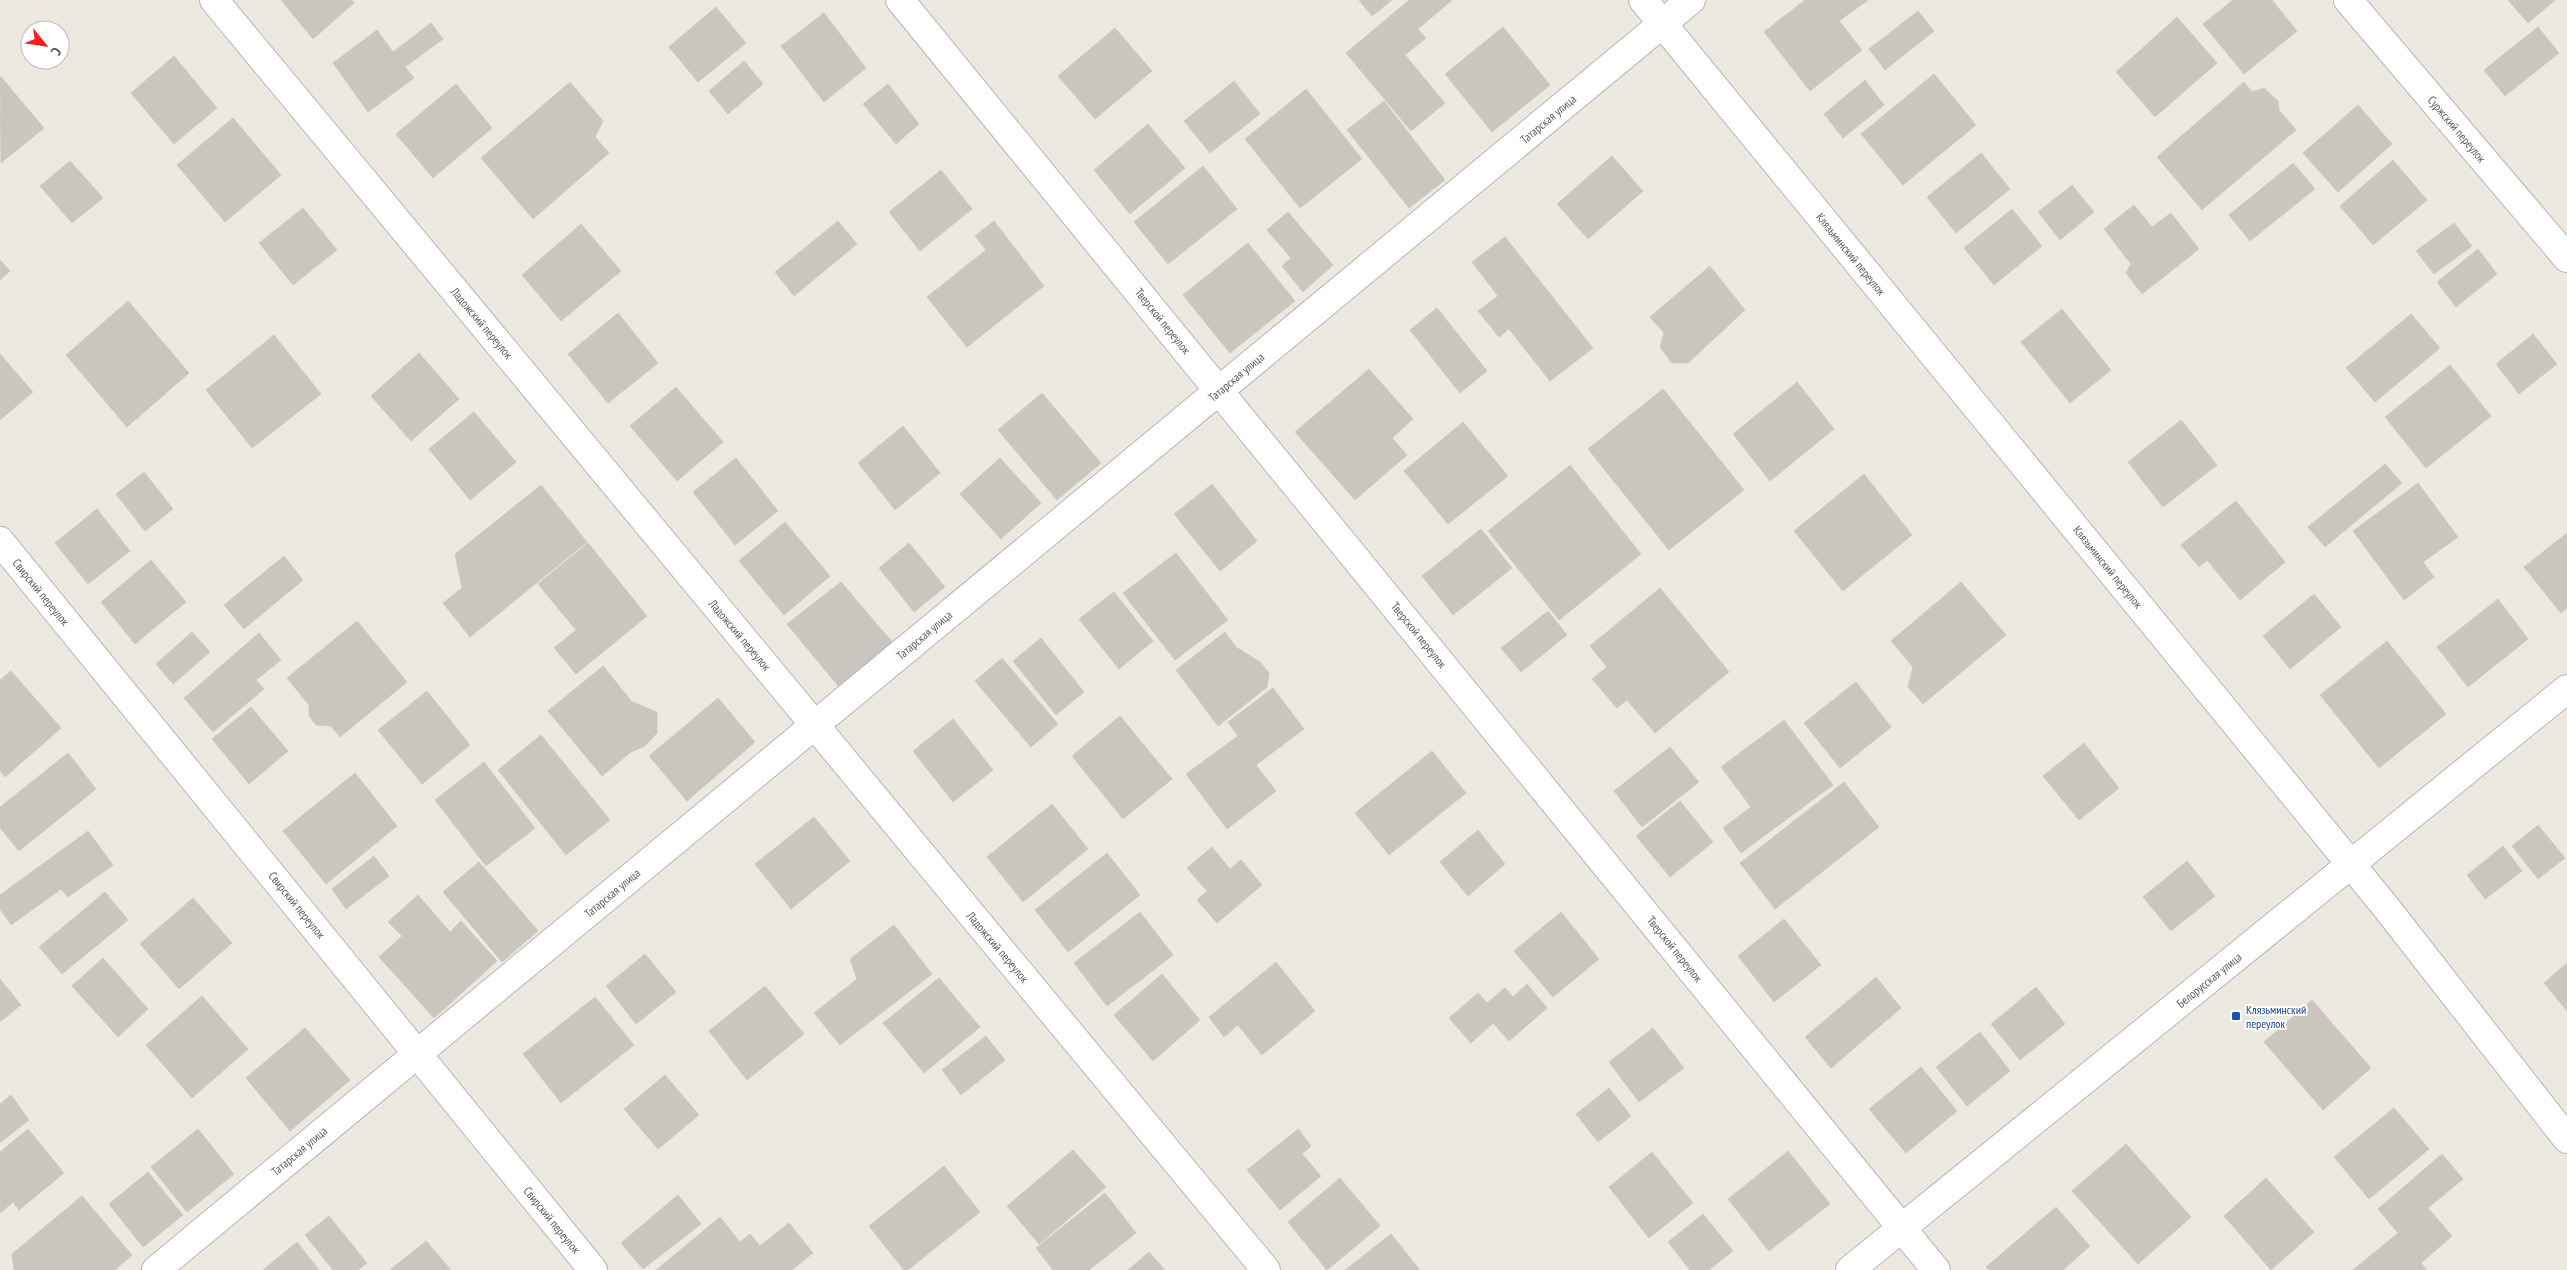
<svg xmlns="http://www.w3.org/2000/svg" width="2567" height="1270" font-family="'PT Sans Narrow',sans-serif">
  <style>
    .building { fill: #cac5bf; stroke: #d1cabe }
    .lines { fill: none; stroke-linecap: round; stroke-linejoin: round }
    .minor-casing { stroke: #b3b7bc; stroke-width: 30 }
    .secondary-casing { stroke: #b4b8be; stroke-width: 30 }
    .minor { stroke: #fff; stroke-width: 28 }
    .secondary { stroke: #fff; stroke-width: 28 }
    .transit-dot { fill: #1a4fb4; stroke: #fff; stroke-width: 2 }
    .labels { text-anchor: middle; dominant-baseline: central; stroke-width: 4; stroke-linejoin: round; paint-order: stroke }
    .street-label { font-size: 12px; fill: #595d62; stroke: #fff }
    .transit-label { font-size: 12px; fill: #164399; stroke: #fff; text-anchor: start }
  </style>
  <rect width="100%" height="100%" fill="#ede9e0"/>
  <path class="building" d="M281 0H352L354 3 313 39Z
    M1359 0H1392L1372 16Z
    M1409 0H1452L1418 29 1426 38 1405 55 1445 103 1411 131 1346 53Z
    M1805 0H1868L1839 21 1862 50 1810 91 1764 32Z
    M2233 0H2272L2297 31 2244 74 2203 24Z
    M2508 0H2555L2528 23Z
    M716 7 746 43 698 82 669 47Z
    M1918 11 1934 31 1885 70 1869 49Z
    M824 13 866 68 824 102 781 46Z
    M2177 17 2217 63 2155 117 2116 72Z
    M431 23 443 39 405 67 414 78 368 112 333 63 377 30 393 52Z
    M1503 27 1550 85 1492 132 1445 74Z
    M2538 27 2559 53 2505 96 2484 70Z
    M1115 28 1152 71 1095 119 1058 76Z
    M174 56 217 108 174 144 131 93Z
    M744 61 763 84 728 114 709 91Z
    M1934 74 1976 125 1903 185 1861 134Z
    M1 77 44 128 1 163 0 78Z
    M1865 80 1884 105 1843 138 1824 114Z
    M1234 81 1260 114 1210 153 1184 121Z
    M570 82 603 121 595 137 609 153 533 219 481 158Z
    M2244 82 2252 92 2264 88 2278 101 2279 110 2296 130 2202 210 2157 157Z
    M456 84 492 128 433 178 396 134Z
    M888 84 919 124 896 144 863 104Z
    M1306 89 1362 159 1300 208 1245 139Z
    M1384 101 1445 180 1409 208 1347 130Z
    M2358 105 2392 144 2338 192 2303 153Z
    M233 118 281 175 225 222 177 165Z
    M1148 124 1185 168 1130 214 1094 170Z
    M1981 153 2010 189 1956 233 1927 197Z
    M1612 156 1643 191 1588 239 1557 204Z
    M2393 160 2427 200 2373 245 2340 206Z
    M70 161 103 198 72 223 40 186Z
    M2293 163 2315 189 2250 241 2229 215Z
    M1203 166 1237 209 1168 264 1134 222Z
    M941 170 972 209 920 251 889 212Z
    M2072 185 2094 212 2060 240 2038 212Z
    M2134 205 2152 227 2171 213 2199 249 2142 294 2126 273 2131 264 2104 229Z
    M303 208 337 250 293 285 259 243Z
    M2012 209 2042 246 1994 285 1964 248Z
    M1288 212 1333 265 1303 292 1282 266 1291 258 1267 230Z
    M838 221 857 244 794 296 775 272Z
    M994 221 1044 286 967 347 927 297 986 250 975 236Z
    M2454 223 2472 246 2434 274 2416 251Z
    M581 224 621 271 561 321 522 275Z
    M1505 237 1593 348 1550 381 1509 329 1499 337 1478 311 1498 296 1472 262Z
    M1248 243 1295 301 1230 353 1183 295Z
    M2478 249 2497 274 2456 307 2437 282Z
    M0 260 10 271 0 280Z
    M1710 266 1745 310 1688 363H1672L1660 347 1664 333 1650 317Z
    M128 301 189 373 127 427 66 355Z
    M1437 308 1487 371 1460 393 1410 330Z
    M2062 309 2111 370 2070 403 2021 342Z
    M618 313 658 363 608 403 568 354Z
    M2411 314 2440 348 2375 402 2346 368Z
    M2533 334 2557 364 2519 394 2496 364Z
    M274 335 321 394 252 448 206 390Z
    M419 353 459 399 411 441 371 396Z
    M0 354 33 392 0 420Z
    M2450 365 2491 416 2426 468 2385 417Z
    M1369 369 1413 419 1392 438 1407 455 1355 500 1295 432Z
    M1797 382 1834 429 1770 481 1733 434Z
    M676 387 723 442 677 481 630 426Z
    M1663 389 1744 490 1669 550 1588 449Z
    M1042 393 1101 463 1057 500 998 430Z
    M474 412 516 462 470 500 429 449Z
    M2181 420 2217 465 2163 507 2128 462Z
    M1463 422 1508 476 1448 524 1404 471Z
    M903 426 940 473 895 510 858 463Z
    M736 458 778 511 735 545 693 492Z
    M1000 458 1041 503 1001 539 960 494Z
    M2385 464 2402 483 2325 547 2308 527Z
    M1570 465 1641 554 1559 620 1488 531Z
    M144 472 173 509 145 531 116 494Z
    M1864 474 1912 535 1843 591 1794 531Z
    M2418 483 2458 537 2423 562 2434 577 2404 600 2353 531Z
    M1212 484 1257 541 1220 571 1174 514Z
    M541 485 587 542 470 637 443 603 462 588 455 554Z
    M2236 501 2285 562 2240 600 2207 560 2199 567 2181 545Z
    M97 509 130 551 88 584 55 543Z
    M785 522 830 576 784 615 739 561Z
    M1481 529 1512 568 1453 615 1422 576Z
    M2567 533V608L2561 613 2524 567Z
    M588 543 647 616 576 674 554 648 576 630 538 584Z
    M909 543 945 587 914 612 879 568Z
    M1176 553 1228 620 1175 660 1123 593Z
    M284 556 303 580 244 629 224 605Z
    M151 560 186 602 135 644 101 602Z
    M841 582 893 643 839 687 787 624Z
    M1961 582 2006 635 1923 704 1908 687 1913 667 1891 641Z
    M1660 588 1729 672 1655 733 1627 700 1617 708 1592 679 1607 667 1590 646Z
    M1114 592 1153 641 1119 669 1079 619Z
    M2314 594 2341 627 2290 669 2263 636Z
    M2498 599 2528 639 2468 687 2437 647Z
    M1548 611 1567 635 1521 672 1501 648Z
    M357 621 407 682 340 737 331 726 316 725 309 716V705L287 678Z
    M192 632 210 652 173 684 156 664Z
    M1225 632 1236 647 1260 662 1269 673 1267 687 1218 726 1176 670Z
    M259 633 281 660 256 680 264 689 213 732 184 698Z
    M1041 638 1084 692 1056 715 1013 661Z
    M2387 641 2446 714 2379 768 2320 695Z
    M1002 658 1058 724 1031 747 975 681Z
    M603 666 632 702 657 712V733L645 746 631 752 602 776 548 711Z
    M11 671 61 728 5 777 0 771V680Z
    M1856 682 1891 727 1840 768 1804 723Z
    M1273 688 1304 729 1256 765 1276 791 1227 829 1186 774 1238 736 1228 722Z
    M427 691 470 745 422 784 378 730Z
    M718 698 755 742 687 801 649 756Z
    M251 707 288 751 249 784 212 739Z
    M1120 716 1172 779 1123 819 1072 756Z
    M953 719 993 770 953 802 913 751Z
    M1784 720 1833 785 1741 853 1723 828 1751 807 1721 767Z
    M541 735 610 820 566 855 498 770Z
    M2084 743 2119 788 2079 820 2043 776Z
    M1670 747 1699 782 1642 827 1614 791Z
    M1432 751 1466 793 1389 855 1355 813Z
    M68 753 96 789 19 851 0 828V807Z
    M484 762 535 828 486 866 435 800Z
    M355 773 397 826 326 884 283 831Z
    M1844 782 1879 827 1775 909 1740 863Z
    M1680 801 1713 842 1670 877 1636 836Z
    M1052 804 1088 849 1023 902 987 857Z
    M814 817 850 861 791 909 755 864Z
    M2538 825 2565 858 2538 879 2512 846Z
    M1478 830 1505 864 1468 896 1440 862Z
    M88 831 113 865 68 897 61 889 11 925 0 909V895Z
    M2503 846 2522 871 2485 899 2467 875Z
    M1212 847 1230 869 1241 860 1262 885 1217 923 1197 900 1207 891 1187 868Z
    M1107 853 1140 895 1068 952 1035 910Z
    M374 856 389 876 346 909 332 889Z
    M2187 861 2215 896 2171 931 2143 897Z
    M479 862 538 931 502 962 443 892Z
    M105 892 128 920 62 974 39 947Z
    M418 895 450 932 461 921 497 961 434 1018 379 957 402 936 388 922Z
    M193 898 232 943 179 989 140 944Z
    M1140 912 1173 955 1107 1006 1074 963Z
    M1561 912 1599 959 1553 997 1514 951Z
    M1784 919 1821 965 1774 1002 1738 956Z
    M894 925 932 974 840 1045 814 1013 857 979 850 959Z
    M645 954 676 992 636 1024 606 986Z
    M103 958 148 1009 118 1037 72 986Z
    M1276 962 1315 1011 1262 1055 1238 1025 1224 1037 1209 1017Z
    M2567 963V1011L2544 983Z
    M1162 974 1200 1020 1153 1061 1114 1015Z
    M1876 977 1901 1008 1831 1068 1805 1037Z
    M939 978 980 1027 924 1073 883 1023Z
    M0 979 21 1005 0 1022Z
    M1527 984 1547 1008 1509 1041 1493 1023 1471 1043 1449 1018 1478 993 1487 1003 1505 988 1513 997Z
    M765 986 804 1034 747 1080 709 1031Z
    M2036 987 2065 1024 2020 1060 1991 1024Z
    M202 996 248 1049 192 1098 146 1045Z
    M595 997 634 1045 561 1103 523 1054Z
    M2312 1000 2371 1068 2323 1110 2264 1042Z
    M305 1028 350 1080 290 1131 246 1078Z
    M1653 1028 1684 1068 1639 1102 1609 1062Z
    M1980 1032 2010 1071 1967 1106 1936 1067Z
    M986 1036 1005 1060 961 1095 942 1070Z
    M1921 1067 1957 1111 1906 1153 1869 1109Z
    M665 1075 699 1115 658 1149 624 1109Z
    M1609 1088 1631 1116 1598 1142 1576 1114Z
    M11 1095 29 1120 0 1143V1104Z
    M2394 1108 2429 1149 2369 1199 2334 1157Z
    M28 1129 64 1173 19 1210 13 1202 0 1213V1152Z
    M198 1129 234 1174 187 1212 151 1167Z
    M1298 1129 1311 1146 1302 1154 1321 1176 1280 1210 1247 1170Z
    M2126 1144 2191 1217 2138 1264 2072 1191Z
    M1073 1150 1106 1187 1039 1244 1007 1206Z
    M1788 1151 1830 1204 1769 1251 1728 1199Z
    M1652 1152 1693 1203 1649 1238 1609 1187Z
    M2442 1154 2463 1179 2428 1208 2452 1236 2421 1263 2427 1270H2353L2398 1233 2378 1209Z
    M944 1166 980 1212 908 1270H904L869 1226Z
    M148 1172 183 1215 143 1247 109 1204Z
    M1340 1178 1380 1226 1327 1270 1288 1222Z
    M2266 1178 2314 1232 2271 1270 2224 1216Z
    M1105 1193 1136 1233 1089 1270H1053L1036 1248Z
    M678 1195 701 1224 643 1269 621 1243Z
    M82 1196 132 1255 115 1270H14L12 1254Z
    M2056 1207 2090 1246 2063 1270H1989L1986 1267Z
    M1703 1214 1733 1251 1709 1270H1690L1668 1242Z
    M329 1216 367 1263 358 1270H333L305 1235Z
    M720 1217 740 1242 750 1234 760 1246 789 1223 813 1253 792 1270H656Z
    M1391 1234 1420 1270H1345Z
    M426 1241 451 1270H390Z
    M297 1242 319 1270H263Z
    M1149 1252 1165 1270H1128Z"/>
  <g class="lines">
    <g class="minor-casing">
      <path id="minor" d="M214 0 1266 1270
        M900 0 1936 1270
        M1643 0 2385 906 2567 1139
        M2348 0 2567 258
        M0 541 593 1270
        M156 1270 1691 0"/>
    </g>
    <g class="secondary-casing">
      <path id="secondary" d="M1850 1270 2567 689"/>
    </g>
    <use href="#minor" class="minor"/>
    <use href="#secondary" class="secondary"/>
  </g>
  <rect class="transit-dot" x="2231" y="1011" width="10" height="10" rx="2.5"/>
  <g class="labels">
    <g class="street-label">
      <text transform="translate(1548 119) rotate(-40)">Татарская улица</text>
      <text transform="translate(2457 129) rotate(50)">Суржский переулок</text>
      <text transform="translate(1851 254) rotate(51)">Клязьминский переулок</text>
      <text transform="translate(1163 321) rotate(51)">Тверской переулок</text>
      <text transform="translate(482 323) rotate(50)">Ладожский переулок</text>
      <text transform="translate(1236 377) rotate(-40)">Татарская улица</text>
      <text transform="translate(2108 567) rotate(51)">Клязьминский переулок</text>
      <text transform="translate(41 592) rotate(51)">Свирский переулок</text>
      <text transform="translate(740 635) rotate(50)">Ладожский переулок</text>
      <text transform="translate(924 635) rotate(-40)">Татарская улица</text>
      <text transform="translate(1419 635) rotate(51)">Тверской переулок</text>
      <text transform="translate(612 893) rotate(-40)">Татарская улица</text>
      <text transform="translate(297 905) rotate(51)">Свирский переулок</text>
      <text transform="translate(998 947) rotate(50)">Ладожский переулок</text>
      <text transform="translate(1675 949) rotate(51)">Тверской переулок</text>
      <text transform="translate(2209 980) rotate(-39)">Белорусская улица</text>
      <text transform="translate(299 1151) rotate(-40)">Татарская улица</text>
      <text transform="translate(552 1220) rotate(51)">Свирский переулок</text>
    </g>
    <g class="transit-label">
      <text x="2246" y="1009">Клязьминский<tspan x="2246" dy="14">переулок</tspan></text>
    </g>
  </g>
  <g transform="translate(45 45) rotate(120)"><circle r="24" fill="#ffffff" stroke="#bdbec0"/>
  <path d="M0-4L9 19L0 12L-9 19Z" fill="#f12122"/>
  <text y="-8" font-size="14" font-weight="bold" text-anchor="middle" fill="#595d62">С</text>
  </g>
</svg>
